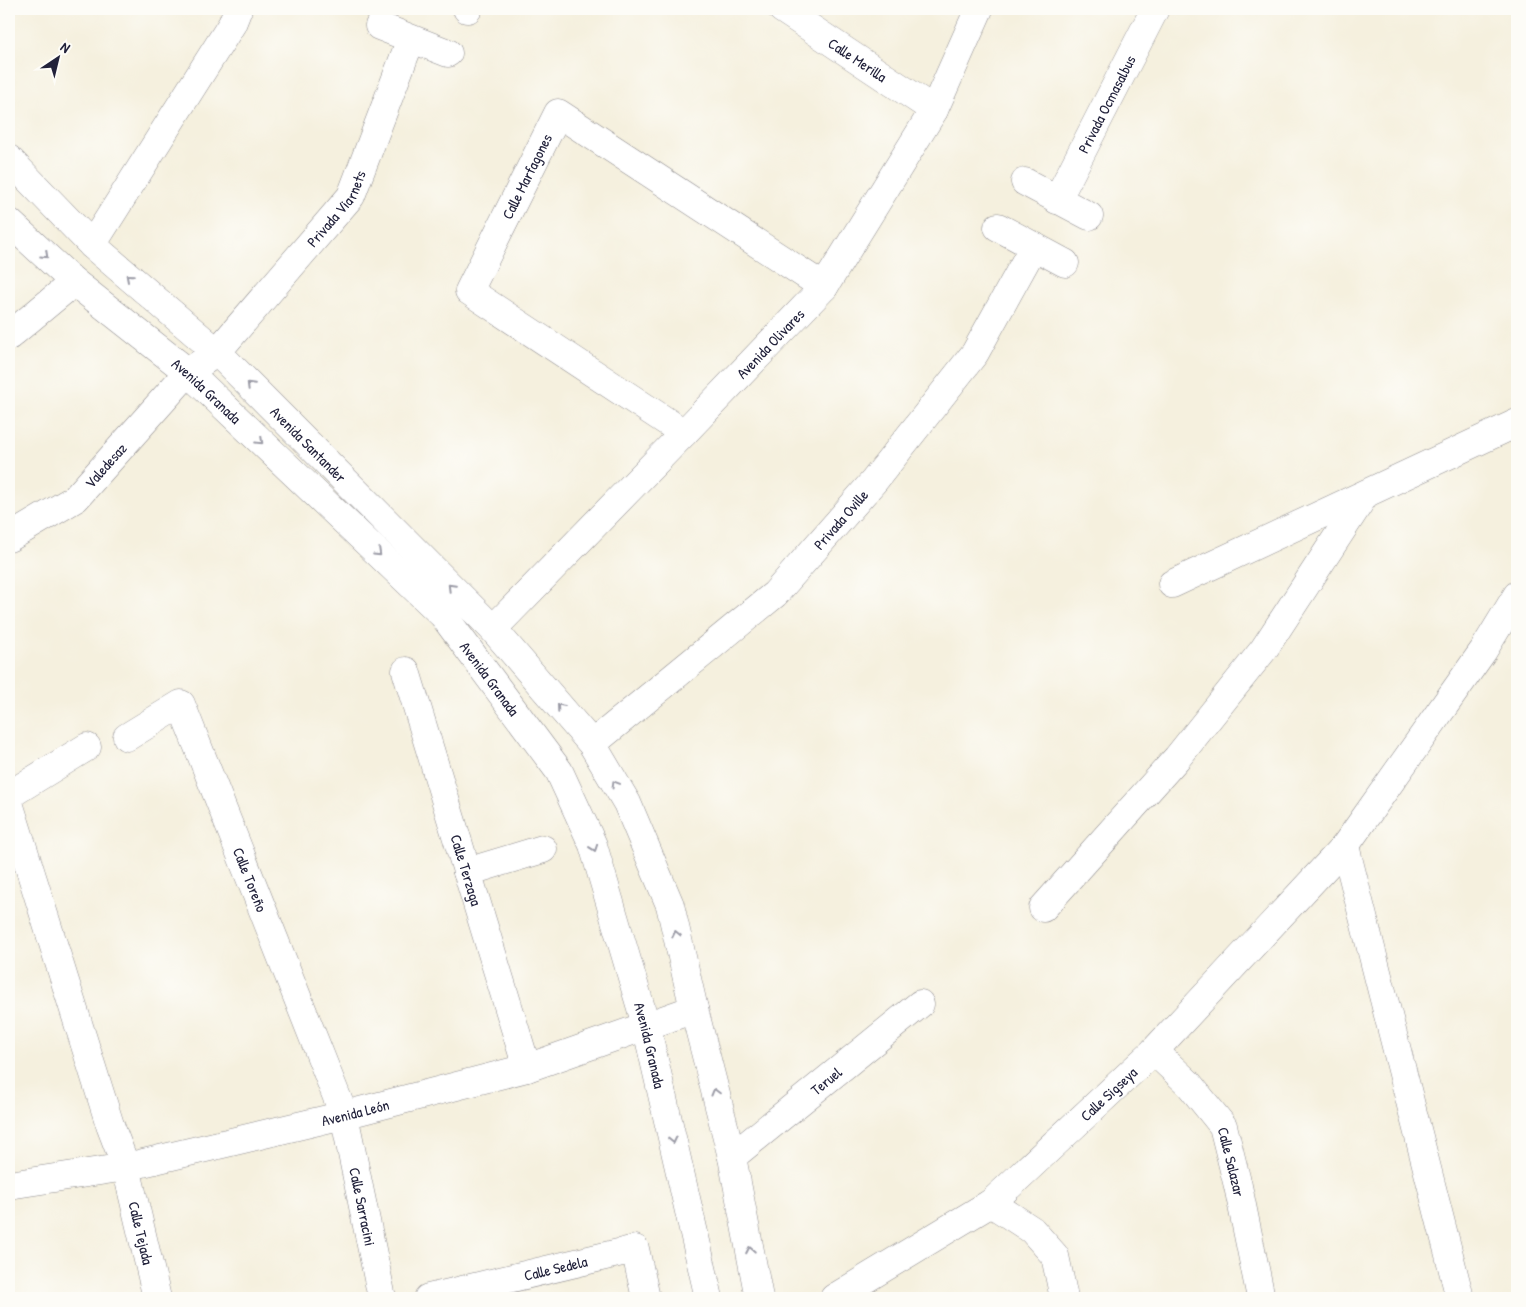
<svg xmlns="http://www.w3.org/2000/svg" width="1526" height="1307" font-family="'Patrick Hand',sans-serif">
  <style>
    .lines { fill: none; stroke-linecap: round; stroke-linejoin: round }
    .minor-casing { stroke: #8c898c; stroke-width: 29 }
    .minor { stroke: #fff; stroke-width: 28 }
    .oneway { stroke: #9c9ca7 }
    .labels { text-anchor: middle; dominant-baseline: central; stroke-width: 4; stroke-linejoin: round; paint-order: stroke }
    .street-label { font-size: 15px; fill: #22223b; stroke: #fdfcf7 }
  </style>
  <rect width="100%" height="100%" fill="#fdfcf7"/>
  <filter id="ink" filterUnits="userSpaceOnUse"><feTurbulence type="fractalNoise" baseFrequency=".02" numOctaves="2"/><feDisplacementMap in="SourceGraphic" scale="10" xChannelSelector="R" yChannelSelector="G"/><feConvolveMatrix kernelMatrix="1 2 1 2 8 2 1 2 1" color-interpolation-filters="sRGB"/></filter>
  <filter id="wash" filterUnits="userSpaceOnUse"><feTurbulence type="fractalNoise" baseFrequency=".0096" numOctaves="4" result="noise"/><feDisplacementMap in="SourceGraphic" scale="20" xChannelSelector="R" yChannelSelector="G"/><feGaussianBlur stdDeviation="1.12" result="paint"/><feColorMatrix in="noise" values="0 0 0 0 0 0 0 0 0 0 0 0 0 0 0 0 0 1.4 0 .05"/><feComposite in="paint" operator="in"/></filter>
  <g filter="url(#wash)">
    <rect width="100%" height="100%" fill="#f5f0de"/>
  </g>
  <g filter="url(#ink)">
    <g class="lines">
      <g class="minor-casing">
        <g id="minor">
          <path d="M467 9H468"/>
          <path id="s1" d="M782 9 934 110"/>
          <path d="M379 26 448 53"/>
          <path id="s2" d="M9 159 92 245 217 352 493 629 592 744 627 803 670 905 694 1009 732 1157 759 1298"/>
          <path d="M1025 182 1089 216"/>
          <path id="s3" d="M1057 200 1155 9"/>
          <path id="s4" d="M9 222 74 282 188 372 443 615 559 771 593 845 646 1025 709 1298"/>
          <path d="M998 227 1065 263"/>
          <path d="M92 245 232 24 238 9"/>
          <path d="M9 336 74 282"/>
          <path id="s5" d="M684 433 469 291 558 113 824 287"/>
          <path id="s6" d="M9 538 76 498 188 372 217 352 351 196 411 39"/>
          <path d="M1172 584 1517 423"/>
          <path id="s7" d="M493 629 684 433 824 287 934 110 979 9"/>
          <path id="s8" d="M406 671 527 1068"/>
          <path id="s9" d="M127 737 181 704 344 1115 382 1298"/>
          <path id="s10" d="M592 744 775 594 874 481 975 353 1034 246"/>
          <path d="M9 795 87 747"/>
          <path id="s11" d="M9 803 110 1125 126 1167 157 1298"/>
          <path d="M1345 846 1460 1298"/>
          <path d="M467 872 543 849"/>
          <path d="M1043 908 1177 758 1264 649 1364 496"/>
          <path id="s12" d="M1154 1051 1189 1084 1223 1126 1238 1186 1261 1298"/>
          <path id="s13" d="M732 1157 920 1004"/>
          <path id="s14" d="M9 1185 126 1167 344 1115 527 1068 694 1009"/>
          <path d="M991 1203 1032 1230 1055 1256 1064 1298"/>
          <path id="s15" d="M428 1298 635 1249 646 1298"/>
          <path id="s16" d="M834 1298 991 1203 1154 1051 1345 846 1483 651 1517 595"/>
        </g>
      </g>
      <use href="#minor" class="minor"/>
    </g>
    <defs><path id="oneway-chevron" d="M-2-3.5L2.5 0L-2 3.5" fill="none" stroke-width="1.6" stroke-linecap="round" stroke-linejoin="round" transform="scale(1.25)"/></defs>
    <g class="oneway">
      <use href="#oneway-chevron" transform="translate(45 255) rotate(43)"/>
      <use href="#oneway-chevron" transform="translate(129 277) rotate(-139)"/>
      <use href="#oneway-chevron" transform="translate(250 385) rotate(-135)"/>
      <use href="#oneway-chevron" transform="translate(260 441) rotate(43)"/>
      <use href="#oneway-chevron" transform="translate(378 553) rotate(44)"/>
      <use href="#oneway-chevron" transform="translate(451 587) rotate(-135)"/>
      <use href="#oneway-chevron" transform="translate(560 707) rotate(-131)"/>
      <use href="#oneway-chevron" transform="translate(615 784) rotate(-121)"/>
      <use href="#oneway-chevron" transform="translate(594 848) rotate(71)"/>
      <use href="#oneway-chevron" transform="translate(676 934) rotate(-103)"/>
      <use href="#oneway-chevron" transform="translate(715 1092) rotate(-105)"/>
      <use href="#oneway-chevron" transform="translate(673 1140) rotate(77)"/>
      <use href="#oneway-chevron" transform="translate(750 1250) rotate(-101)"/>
    </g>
  </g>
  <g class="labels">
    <g class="street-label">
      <text stroke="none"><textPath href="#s1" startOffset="91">Calle Merilla</textPath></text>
      <text stroke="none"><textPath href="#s3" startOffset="108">Privada Ocmasalbus</textPath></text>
      <text stroke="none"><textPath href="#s5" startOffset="386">Calle Marfagones</textPath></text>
      <text stroke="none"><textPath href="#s6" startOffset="469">Privada Viarnets</textPath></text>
      <text stroke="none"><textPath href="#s7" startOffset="398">Avenida Olivares</textPath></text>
      <text stroke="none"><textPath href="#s4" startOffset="260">Avenida Granada</textPath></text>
      <text stroke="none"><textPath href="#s2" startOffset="414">Avenida Santander</textPath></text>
      <text stroke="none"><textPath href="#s6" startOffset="122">Valedesaz</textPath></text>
      <text stroke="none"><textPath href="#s10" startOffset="336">Privada Oville</textPath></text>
      <text stroke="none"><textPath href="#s4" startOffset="665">Avenida Granada</textPath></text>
      <text stroke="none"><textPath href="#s8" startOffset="208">Calle Terzaga</textPath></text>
      <text stroke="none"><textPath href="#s9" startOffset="252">Calle Toreño</textPath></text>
      <text stroke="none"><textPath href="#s4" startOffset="1070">Avenida Granada</textPath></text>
      <text stroke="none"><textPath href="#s13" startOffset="121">Teruel</textPath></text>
      <text stroke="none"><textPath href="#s16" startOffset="344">Calle Sigseya</textPath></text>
      <text stroke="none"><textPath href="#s14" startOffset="354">Avenida León</textPath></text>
      <text stroke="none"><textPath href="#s12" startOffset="139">Calle Salazar</textPath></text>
      <text stroke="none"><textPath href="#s9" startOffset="599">Calle Sarracini</textPath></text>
      <text stroke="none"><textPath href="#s11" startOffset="450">Calle Tejada</textPath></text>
      <text stroke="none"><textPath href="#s15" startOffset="131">Calle Sedela</textPath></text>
    </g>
  </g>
  <rect width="1526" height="1307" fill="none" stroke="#fdfcf7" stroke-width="30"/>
  <g transform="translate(58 58) rotate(35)" stroke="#fdfcf7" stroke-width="4" paint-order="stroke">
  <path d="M0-4L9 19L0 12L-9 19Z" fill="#22223b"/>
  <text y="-8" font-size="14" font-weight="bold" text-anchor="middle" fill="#22223b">N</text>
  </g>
</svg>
